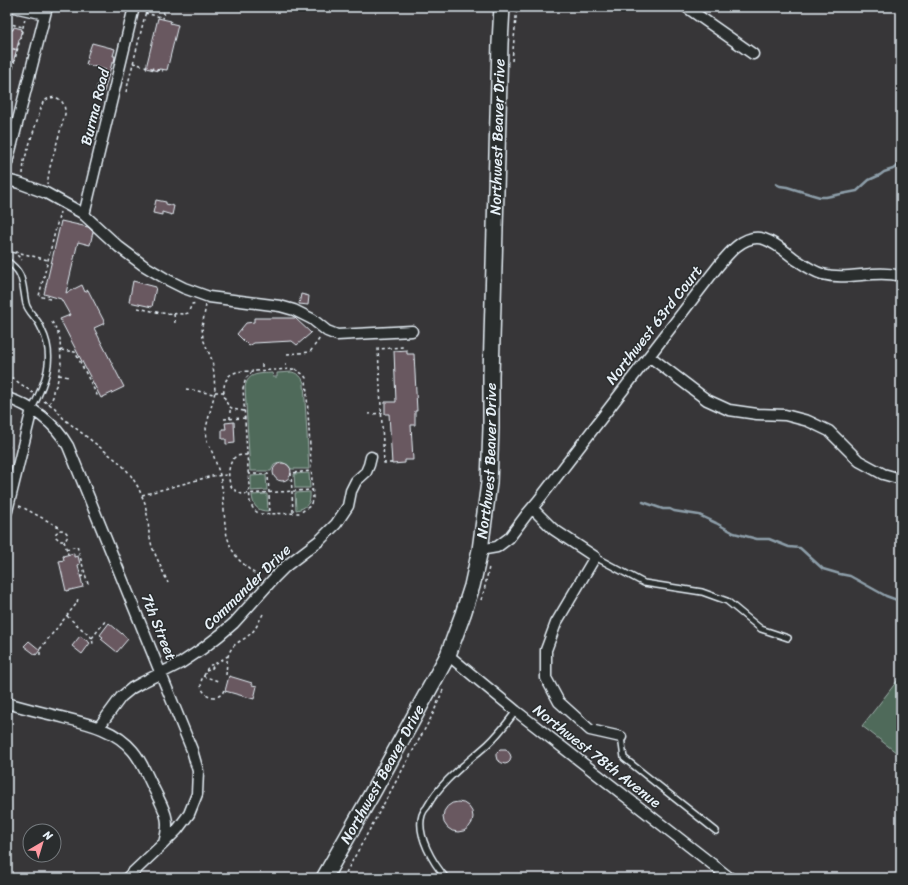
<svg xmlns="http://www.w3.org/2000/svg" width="908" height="885" font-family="Sriracha,sans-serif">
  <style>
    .green { fill: #506b5a; stroke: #9caea9 }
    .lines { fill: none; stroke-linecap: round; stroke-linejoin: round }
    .stream { stroke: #8d9ea9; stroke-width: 2.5 }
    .building { fill: #695861; stroke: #e8f1f8 }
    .service-casing { stroke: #e8f1f8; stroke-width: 8 }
    .minor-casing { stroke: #e8f1f8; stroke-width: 13 }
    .secondary-casing { stroke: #e8f1f8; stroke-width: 18 }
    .path { stroke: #e8f1f8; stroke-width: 1.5; stroke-dasharray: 3 3; stroke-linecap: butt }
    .service { stroke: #2a2d2e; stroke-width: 5 }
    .minor { stroke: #2a2d2e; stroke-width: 10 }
    .secondary { stroke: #2a2d2e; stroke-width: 15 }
    .labels { text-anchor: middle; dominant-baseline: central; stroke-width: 3; stroke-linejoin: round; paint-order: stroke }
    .street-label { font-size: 15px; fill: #e8f1f8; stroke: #2a2d2e }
  </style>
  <rect width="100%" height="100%" fill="#373638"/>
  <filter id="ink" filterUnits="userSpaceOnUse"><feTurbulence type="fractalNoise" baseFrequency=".025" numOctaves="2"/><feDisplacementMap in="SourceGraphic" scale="8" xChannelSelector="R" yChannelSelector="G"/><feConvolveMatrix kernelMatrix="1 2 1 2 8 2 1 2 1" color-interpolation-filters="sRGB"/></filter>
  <g filter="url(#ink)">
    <path class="green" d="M292 372C299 374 302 377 304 383L309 469H291L288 465 281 462 274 465 271 471H250L245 387C248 372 260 374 272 373L273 377H277V373Z
      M309 473 310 488H295L294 474Z
      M266 475 267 490 251 491V476Z
      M310 492C311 503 307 508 296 510L295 493Z
      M267 494 268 511C257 511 253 506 252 495Z
      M901 676V756L862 726Z"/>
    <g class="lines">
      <path class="stream" d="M776 184 780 186 787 187 813 195 820 197H826L857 191 869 180 880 175 884 172 893 169 901 163
        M643 502 663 509H670L674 511 699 515 716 523 734 533 757 539H769L789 547 800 548 823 569 840 574 850 576 886 596 897 600 901 602"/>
    </g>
    <path class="building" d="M158 18 171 21 170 23 178 25 167 70 159 69 158 71 146 68Z
      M14 27 22 29 13 63 7 62V55L11 38 7 37V29L13 30Z
      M92 43 115 49 113 56H115L114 63H112L104 92 96 90 99 79 106 70 86 64 88 58 87 57Z
      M156 200 166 202V204L174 206 172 215 162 212V215L153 213Z
      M61 221 88 227 93 232 90 245 78 242 66 293 82 285 85 292 88 290 105 323 94 328 124 387 101 398 60 319 70 315 61 299 44 294Z
      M133 281 156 287 152 307 129 302Z
      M301 294 309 296 308 305 299 304Z
      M254 318H295L311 333 297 345 292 341 254 343 249 346 237 334 246 323 254 322Z
      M407 350V354H414L417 411H415V425H411L413 460H405V463L392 464 389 414H385V402H396L394 351Z
      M234 422 235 443 226 444V439H222V429H226L225 423Z
      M273 472a9 9 0 1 1 18 0a9 9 0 1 1-18 0Z
      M74 553V557L78 556 80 564 78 565 83 587 66 591 59 561 64 560 63 556Z
      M109 623 128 639 117 652 101 639 103 637 100 635Z
      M80 636 90 643 82 654 72 646Z
      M29 641 40 650 36 655 24 646Z
      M229 676 252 683V685L257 686 254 699 225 691Z
      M500 749H506L510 754 511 757 510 761 508 763 505 764 502 763 497 760 496 756V753Z
      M443 817a15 15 0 1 1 30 0a15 15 0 1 1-30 0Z"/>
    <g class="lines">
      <g class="service-casing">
        <path id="service" d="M7 261C25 273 22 285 26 304 28 311 34 316 38 322 39 324 41 327 42 330 56 358 45 383 32 409
          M595 557 644 583 702 592 727 601 761 629 788 638
          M621 737 624 758 716 831
          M446 878C433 863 416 835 422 815 423 812 425 809 427 807 441 781 467 763 488 744 499 734 507 723 516 711"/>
      </g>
      <g class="minor-casing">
        <path id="minor" d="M14 7 45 14
          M686 7 753 54
          M7 163 47 7
          M7 180 19 183 46 193 82 213 119 247 143 265 168 280 184 288 209 297 280 306 294 310 312 319 327 331 337 335 412 331
          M84 215 134 7
          M649 356 707 400 729 410 757 414 785 415 808 421 829 431 859 461 883 474 901 479
          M7 398C32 406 55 423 68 446L192 750 198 771 197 794 189 814 177 830 164 843 127 878
          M532 508 553 529 595 557 556 623 546 650V678L559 702 590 730 621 737
          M7 511 32 409
          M480 550 497 547 509 538 527 514 538 501 712 274C724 259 742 232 764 239 776 243 786 252 795 259 804 265 812 271 822 274 847 281 875 269 901 276
          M448 655 516 711 730 878
          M7 703C24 708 40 712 57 716 85 723 114 728 133 751 143 763 148 778 155 791 165 812 171 819 164 843
          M99 727 121 697 132 688 141 683 181 663 202 649 220 635 234 623 275 577 286 566 320 540 336 524 348 506 351 491 356 481 366 472 369 465 371 457"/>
      </g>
      <g class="secondary-casing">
        <g id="secondary">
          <path id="s1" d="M324 878 374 790 448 655 463 614 472 586 480 550 489 483 491 428V376L500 43 502 7"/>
        </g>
      </g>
      <path class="path" d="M160 7 165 15
        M145 13 164 18
        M7 23 23 27
        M7 47 17 50
        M512 61 517 7
        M133 63 163 71
        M7 92 25 19
        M126 92 147 7
        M23 174 24 161 43 102C55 92 66 100 65 114L50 167 47 184
        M7 249 16 254 22 260
        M15 253 17 252 48 260
        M50 299 39 296 60 212
        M206 305 202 327 203 339 212 360 214 374 215 392 206 428 207 441 213 454 220 475 223 494 225 525 227 536 231 548 238 559 250 570 261 578
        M138 308 161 313 185 314 188 313 192 304 196 303
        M174 314 175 323
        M61 350 75 352 98 397
        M287 354 310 352 320 338
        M286 363V370
        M262 364V371
        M295 369 304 375 306 378 313 498 310 506 300 513 261 514C255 512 252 508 250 502L243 388 246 378 253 371Z
        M7 374 33 393
        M59 375 69 377
        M186 389 214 394
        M215 392H224
        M44 401 54 407 64 419 120 463 130 474 138 487 145 503 148 520 149 533 152 547 168 583
        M49 404 53 397V391L57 384 61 364 60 339 57 330 52 322
        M244 411C238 410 233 410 229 406 223 400 222 385 227 379 228 376 231 374 234 373 240 370 247 372 253 371
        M368 414 385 413
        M224 419 245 418
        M230 419V411L232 408
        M7 446 13 448
        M247 455C244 455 240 455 237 456 228 460 227 478 231 486 233 490 238 492 242 494L313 490
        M392 463H384L378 349 403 347
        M248 474H268L270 514
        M142 495 212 476 229 475
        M19 506 22 507 59 527 60 530C68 530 70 537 64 541H60L56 537V533L60 530
        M293 512 291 473 312 471
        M64 541 68 554
        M66 549 77 546 88 584
        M80 577 86 575
        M481 600 484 591 489 567
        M67 616 92 638 93 644
        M92 638 106 620
        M40 655V649L77 603 78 598
        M206 671C211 670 213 668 214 664
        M226 675C227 666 226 656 232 648 236 642 244 640 249 635 256 630 259 621 263 614
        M203 676 218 681
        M224 690C219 703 200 696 201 683 201 679 204 676 206 672 207 669 206 669 209 667 212 663 210 666 214 664 219 662 224 658 228 656
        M343 878 432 716 443 690"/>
      <use href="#service" class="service"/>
      <use href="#minor" class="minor"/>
      <use href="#secondary" class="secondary"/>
    </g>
  </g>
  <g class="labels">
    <g class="street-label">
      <text transform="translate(95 107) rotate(-76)">Burma Road</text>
      <text stroke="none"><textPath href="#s1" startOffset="779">Northwest Beaver Drive</textPath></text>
      <text transform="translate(654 325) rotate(-52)">Northwest 63rd Court</text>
      <text stroke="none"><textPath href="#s1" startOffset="455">Northwest Beaver Drive</textPath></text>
      <text transform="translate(247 587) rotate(-44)">Commander Drive</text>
      <text transform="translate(159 627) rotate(68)">7th Street</text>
      <text transform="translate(597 756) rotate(38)">Northwest 78th Avenue</text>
      <text stroke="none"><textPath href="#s1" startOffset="119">Northwest Beaver Drive</textPath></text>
    </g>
  </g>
  <rect width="908" height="885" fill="none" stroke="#2a2d2e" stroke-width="24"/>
  <rect x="12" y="12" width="884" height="861" fill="none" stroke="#e8f1f8" stroke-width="1.5" filter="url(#ink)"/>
  <g transform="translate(42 843) rotate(38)"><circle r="19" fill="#2a2d2e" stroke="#767b7f"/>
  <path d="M0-3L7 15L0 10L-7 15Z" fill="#ff9aa2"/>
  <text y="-6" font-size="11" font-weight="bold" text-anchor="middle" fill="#e8f1f8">N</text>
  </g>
</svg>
